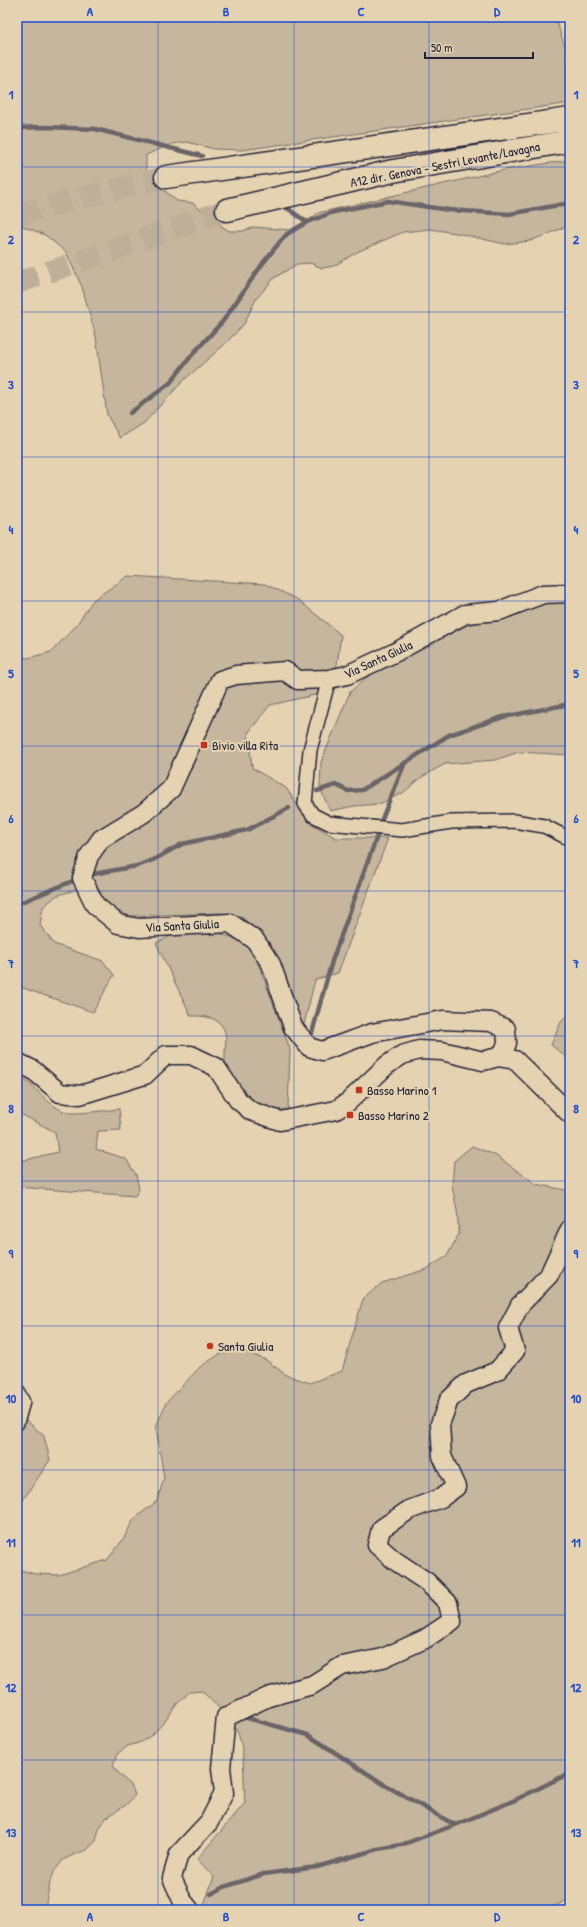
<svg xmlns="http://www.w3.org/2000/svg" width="587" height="1927" font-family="'Patrick Hand',sans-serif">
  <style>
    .green { fill: #c6b69d; stroke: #746c6c }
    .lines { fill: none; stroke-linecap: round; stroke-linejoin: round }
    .stream { stroke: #6b6567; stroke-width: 4.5 }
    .highway-tunnel { stroke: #beaf99; stroke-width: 22; stroke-dasharray: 22 11; stroke-linecap: butt }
    .street-casing { stroke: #22223b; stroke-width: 16 }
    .secondary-casing { stroke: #22223b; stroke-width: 21 }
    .highway-casing { stroke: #22223b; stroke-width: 25 }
    .street { stroke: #e5d2b0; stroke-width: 13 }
    .secondary { stroke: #e5d2b0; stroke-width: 18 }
    .highway { stroke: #e5d2b0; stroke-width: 22 }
    .grid { fill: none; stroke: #1d4ed8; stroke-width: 1; stroke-opacity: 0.55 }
    .poi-dot { fill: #c8321e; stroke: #e5d2b0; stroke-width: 1.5 }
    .labels { text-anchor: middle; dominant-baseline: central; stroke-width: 4; stroke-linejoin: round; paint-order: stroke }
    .street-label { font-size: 13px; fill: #22223b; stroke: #e5d2b0 }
    .poi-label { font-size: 13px; fill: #22223b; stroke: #e5d2b0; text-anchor: start }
    .neatline { fill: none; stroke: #1d4ed8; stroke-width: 1.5 }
    .grid-label { font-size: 13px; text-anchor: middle; font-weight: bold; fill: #1d4ed8 }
  </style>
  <rect width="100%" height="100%" fill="#e5d2b0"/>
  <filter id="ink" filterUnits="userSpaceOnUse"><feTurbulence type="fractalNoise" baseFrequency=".025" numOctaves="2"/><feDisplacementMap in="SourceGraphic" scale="8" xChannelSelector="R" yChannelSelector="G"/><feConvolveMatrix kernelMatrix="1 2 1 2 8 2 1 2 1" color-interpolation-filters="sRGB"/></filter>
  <g filter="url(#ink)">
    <path class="green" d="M17 17H555L570 61V103L242 150 214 149 187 142 172 144 146 155V169L153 181 177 201 193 203 210 218 229 231H242L254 227 290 230 307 222 318 213 504 170 570 160V225L530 241 505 244 456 233 430 229 403 232 357 252 334 266 322 268 310 263 297 264 274 278 256 299 244 324 225 344 184 380 144 423 120 438 107 415 96 337 82 287 66 252 45 235 17 224Z
      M128 576 265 584 297 599 341 635 337 665 324 693 270 705 248 733 252 768 286 788 309 822 336 838H388L338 973 315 980 304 1024 300 1022 285 974 274 950 260 933 242 917 220 913 130 916 115 910 100 895 93 884 56 896 43 907 40 925 54 944 103 961 114 975 93 1012 17 986V657L28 658 51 652 75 627 93 600Z
      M570 601V755L519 752 495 760 445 764 422 777 403 793 379 804 354 806 330 811 320 788 321 762 350 692 369 675 468 625 503 617 551 602Z
      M180 932H215L231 937 246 944 257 960 290 1049 288 1110C259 1111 243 1099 231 1073 229 1069 225 1064 225 1059 224 1049 229 1035 222 1026 215 1016 202 1016 191 1016L156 943Z
      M570 1013V1060L551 1045 561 1022Z
      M17 1075C35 1084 47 1106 66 1112 75 1115 108 1110 119 1109L121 1130 98 1131 96 1149 126 1159 136 1175 139 1189 135 1196 17 1187V1162L58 1152 55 1132 17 1112Z
      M472 1146 495 1155 536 1184 570 1191V1899L546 1910H202L214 1877 197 1859 245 1803C243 1782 246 1747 236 1729 229 1716 212 1702 202 1691L190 1692 177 1704 166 1720 152 1735 141 1742 128 1746 118 1753 113 1765C121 1779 129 1779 135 1795L127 1804 106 1818 99 1829 96 1841 87 1850 75 1854 63 1860 55 1870 50 1882 45 1907 41 1910H17V1569L35 1574 59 1575 107 1560 122 1541 134 1519 157 1501 164 1478 156 1427 166 1403 200 1367 220 1354 244 1351 266 1360 286 1375 310 1383 342 1371 363 1299 382 1283 427 1269 447 1256 459 1234 457 1210 452 1186 454 1161Z
      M17 1404 26 1420 44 1436 50 1460 17 1509Z"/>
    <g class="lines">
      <path class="stream" d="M17 128 45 127 95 129 202 156
        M284 206 307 222
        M130 413 170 383 191 356 223 321 263 263 279 243 287 234 307 222 334 212 388 201 449 210 509 214 570 203
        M317 791 336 785 348 791 362 790 449 735 503 717 570 704
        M381 821 404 765
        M88 875 137 866 153 860 182 844 247 830 289 808
        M17 904 75 880
        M310 1040 332 961 377 836
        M240 1716 308 1735 385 1785 455 1825
        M211 1894 224 1887 264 1874 317 1867 378 1849 401 1845 455 1825 515 1800 570 1773"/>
      <path class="highway-tunnel" d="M17 214 166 177
        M17 283 227 210"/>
      <g class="street-casing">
        <path id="street" d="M329 679 310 750 305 804 313 815 329 823 402 830 451 822 514 821 544 826 570 839
          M17 1390 23 1402 17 1423"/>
      </g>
      <g class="secondary-casing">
        <path id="secondary" d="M498 1057 515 1060 570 1114
          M17 1062 33 1070 60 1093 80 1095 145 1075 166 1055H191L216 1067 238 1100 251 1111 280 1121 336 1110 348 1102 387 1065 402 1055 419 1050 442 1051 483 1061 498 1057 504 1051 507 1043 506 1029 491 1022 443 1020 372 1033 322 1051 309 1047 293 1027 271 964 255 940 230 923 139 928 118 924 95 905 82 878 89 856 101 839 144 813 171 789 220 680 236 675 285 671 298 680 329 679 347 675 396 652 465 614 499 611 543 594 570 593
          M190 1910 182 1900 172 1878 179 1854 209 1822 224 1793 221 1768 226 1717 268 1697 312 1685 342 1666 383 1658 425 1639 452 1621 448 1603 427 1582 394 1560 377 1545 381 1529 409 1510 441 1498 456 1487 442 1456 440 1424 449 1400 466 1384 497 1371 515 1351 508 1328 520 1305 549 1275 570 1229"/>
      </g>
      <g class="highway-casing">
        <path id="highway" d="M166 177 570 119
          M227 210 393 171 570 141"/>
      </g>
      <use href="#street" class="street"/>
      <use href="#secondary" class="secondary"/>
      <use href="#highway" class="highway"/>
    </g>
  </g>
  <path class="grid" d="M158 17V1910M294 17V1910M429 17V1910M17 167H570M17 312H570M17 457H570M17 601H570M17 746H570M17 891H570M17 1036H570M17 1181H570M17 1326H570M17 1470H570M17 1615H570M17 1760H570"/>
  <g class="poi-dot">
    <rect x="200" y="741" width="8" height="8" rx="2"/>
    <rect x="355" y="1086" width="8" height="8" rx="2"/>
    <rect x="346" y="1111" width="8" height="8" rx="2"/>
    <circle cx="210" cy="1346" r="4"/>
  </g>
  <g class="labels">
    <g class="street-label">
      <text transform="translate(445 164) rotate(-11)">A12 dir. Genova - Sestri Levante/Lavagna</text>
      <text transform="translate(378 659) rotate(-25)">Via Santa Giulia</text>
      <text transform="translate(182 925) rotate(-3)">Via Santa Giulia</text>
    </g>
    <g class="poi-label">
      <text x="212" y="745">Bivio villa Rita</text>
      <text x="367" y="1090">Basso Marino 1</text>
      <text x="358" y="1115">Basso Marino 2</text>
      <text x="218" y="1346">Santa Giulia</text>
    </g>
  </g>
  <rect width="587" height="1927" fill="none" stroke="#e5d2b0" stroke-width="44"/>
  <path d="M425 52v6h108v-6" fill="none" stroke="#22223b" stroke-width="2"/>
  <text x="431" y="52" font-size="12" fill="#22223b" stroke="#e5d2b0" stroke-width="3" paint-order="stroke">50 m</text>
  <rect x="22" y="22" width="543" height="1883" class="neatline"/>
  <g class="grid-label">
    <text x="90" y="16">A</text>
    <text x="226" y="16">B</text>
    <text x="361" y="16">C</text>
    <text x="497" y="16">D</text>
    <text x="11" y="99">1</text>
    <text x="576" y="99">1</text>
    <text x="11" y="244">2</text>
    <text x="576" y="244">2</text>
    <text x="11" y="389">3</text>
    <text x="576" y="389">3</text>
    <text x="11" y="534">4</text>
    <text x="576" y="534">4</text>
    <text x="11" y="678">5</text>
    <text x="576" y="678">5</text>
    <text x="11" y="823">6</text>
    <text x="576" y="823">6</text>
    <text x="11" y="968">7</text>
    <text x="576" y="968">7</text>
    <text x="11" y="1113">8</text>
    <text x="576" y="1113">8</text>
    <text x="11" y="1258">9</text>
    <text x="576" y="1258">9</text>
    <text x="11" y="1403">10</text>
    <text x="576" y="1403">10</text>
    <text x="11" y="1547">11</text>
    <text x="576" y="1547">11</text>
    <text x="11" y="1692">12</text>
    <text x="576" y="1692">12</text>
    <text x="11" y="1837">13</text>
    <text x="576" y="1837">13</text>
    <text x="90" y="1921">A</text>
    <text x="226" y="1921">B</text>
    <text x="361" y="1921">C</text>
    <text x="497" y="1921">D</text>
  </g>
</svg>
